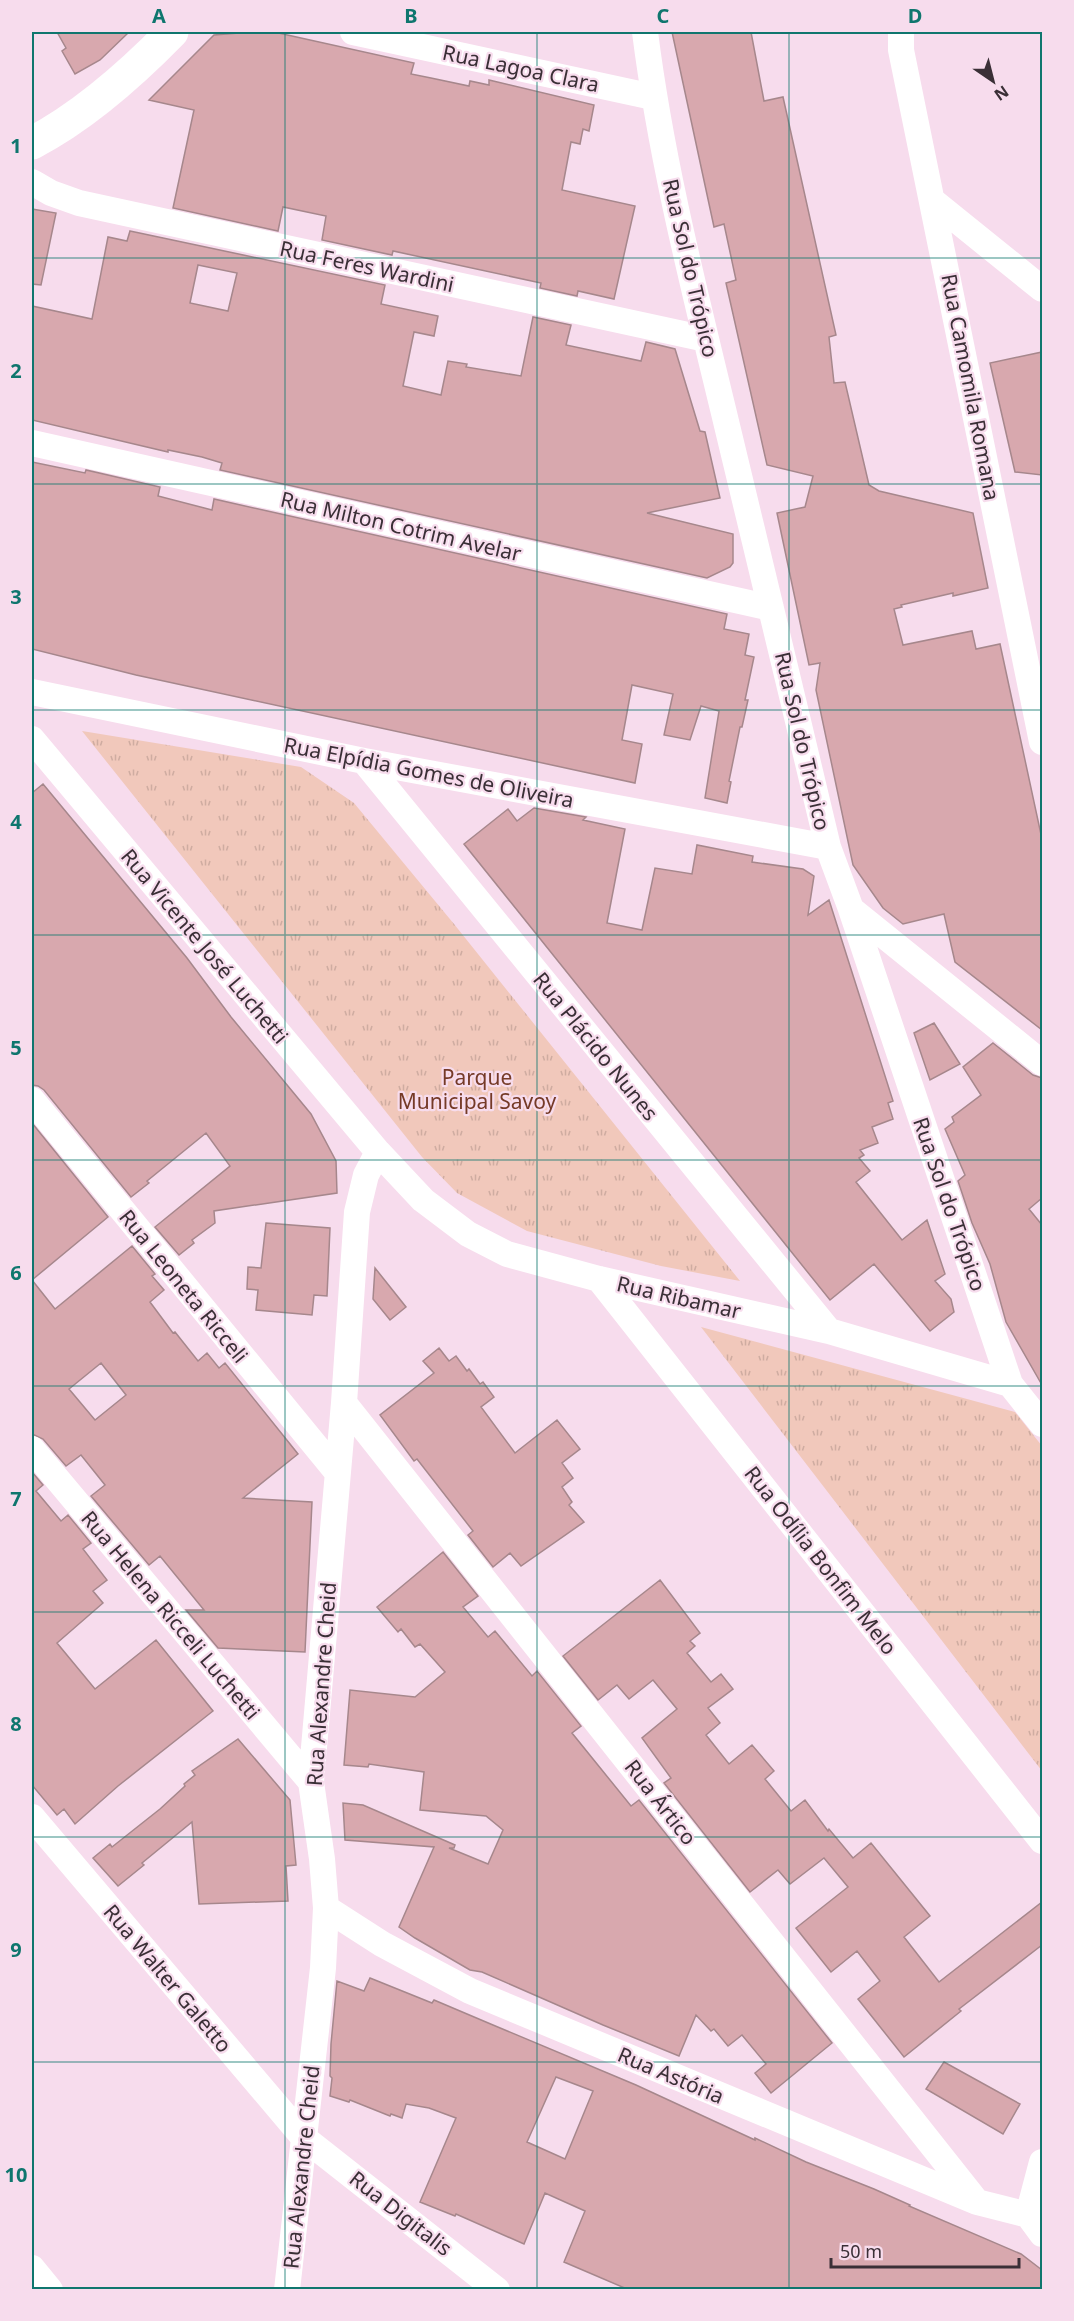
<svg xmlns="http://www.w3.org/2000/svg" width="1074" height="2321" font-family="'Noto Sans',sans-serif">
  <style>
    .grass { fill: url(#grass-tufts) }
    .building { fill: #d8a8ae; stroke: #a6878c; stroke-width: 1.5; fill-rule: evenodd }
    .lines { fill: none; stroke-linecap: round; stroke-linejoin: round }
    .street { stroke: #fff; stroke-width: 26 }
    .secondary { stroke: #fff; stroke-width: 33 }
    .grid { fill: none; stroke: #0f766e; stroke-width: 1.5; stroke-opacity: 0.55 }
    .labels { text-anchor: middle; dominant-baseline: central; stroke-width: 4.5; stroke-linejoin: round; paint-order: stroke }
    .street-label { font-size: 21px; fill: #3a2f36; stroke: #f7dced }
    .park-label { font-size: 21px; fill: #753a27; stroke: #f7dced }
    .neatline { fill: none; stroke: #0f766e; stroke-width: 2 }
    .grid-label { font-size: 20px; text-anchor: middle; font-weight: bold; fill: #0f766e }
  </style>
  <defs>
    <pattern id="grass-tufts" width="24" height="20" patternUnits="userSpaceOnUse" patternTransform="scale(1.5)"><rect width="24" height="20" fill="#f1c8bb"/><path d="M3 7l-1-3M5 7V3M7 7l1-3M15 17l-1-3M17 17v-4M19 17l1-3" fill="none" stroke="#cfaca1"/></pattern>
  </defs>
  <rect width="100%" height="100%" fill="#f7dced"/>
  <path class="grass" d="M82 731 301 767 354 803 454 924 740 1281 661 1266 527 1231 457 1193 422 1157Z
    M701 1327 1015 1412 1042 1446V1771Z"/>
  <path class="building" d="M57 32H129L100 60 75 74 62 51 66 48Z
    M252 32H274L414 63 411 74 431 78 469 86 470 81 489 85V80L594 105 589 131 583 129 580 144 571 142 562 190 635 206 614 299 578 291 577 296 540 288 541 283 393 251 392 255 322 240 326 216 283 207 278 231 173 208 194 110 149 100 214 35Z
    M672 32H751L764 101 783 97 836 335 829 337 834 383 845 382 869 485 879 491 973 513 988 588 953 596V593L901 605 902 607 894 609 903 645 972 631 976 649 1000 644 1042 839V1030L955 962 944 914 903 924 883 908 853 865 816 690 820 663 809 665 777 513 805 507 813 476 767 465 726 283 736 280 724 224 714 227Z
    M32 209 56 213 41 285 32 284Z
    M130 231 385 285 381 304 438 316 434 336 414 332 403 386 441 395 448 361 467 364 466 367 521 376 533 317 571 325 566 345 641 361 646 342 675 349 700 431 705 432 720 498 647 513 733 534V563L730 567 707 578 220 470 222 463 202 457 168 450V452L32 420V306L92 319 108 237 127 241ZM198 265 237 273 228 311 190 303Z
    M1042 352V475L1015 472 990 363Z
    M32 462 85 473 86 470 160 487 158 496 212 510 214 499 727 614 724 629 749 634 745 655 754 657 745 700H748L742 727H740L729 781 731 782 727 803 705 798 719 711 701 706 690 740 664 735 673 694 632 685 622 740 642 744 635 783 136 675 32 649Z
    M43 784 187 958 231 1017 311 1114 336 1161 337 1193 214 1211 215 1223 192 1240 194 1243 179 1255 155 1227 230 1166 206 1133 147 1181 149 1183 131 1197 44 1090 38 1086 32 1085V793Z
    M534 808 586 817 583 820 625 829 607 923 642 930 655 868 692 874 697 845 753 856 752 862 803 869 814 876 808 915 829 900 893 1101 888 1103 893 1119 872 1127 878 1143 860 1150 864 1155 859 1158 870 1171 856 1182 902 1240 927 1220 945 1274 935 1281 951 1299 954 1312 930 1331 874 1264 830 1300 464 844 508 809 517 821Z
    M934 1023 960 1064 930 1080 914 1033Z
    M993 1043 1033 1075 1042 1078V1198L1029 1209 1042 1225V1385L1006 1322 990 1264 972 1223 958 1181 965 1175 945 1129 954 1122 952 1117 981 1095 963 1067Z
    M32 1123 108 1217 32 1280Z
    M266 1223 330 1228 327 1296 314 1295 312 1315 256 1310 258 1290 247 1289 248 1267 261 1268Z
    M132 1246 155 1274 152 1276 164 1290 150 1302 173 1333 175 1332 198 1361 207 1353 219 1368 225 1363 298 1454 243 1498 312 1502 305 1652 218 1648 186 1610H204L160 1556 149 1565 91 1496 105 1485 81 1455 66 1466 43 1439 32 1434V1280L55 1309ZM101 1363 126 1395 95 1420 69 1389Z
    M375 1268 406 1307 390 1320 373 1299Z
    M439 1348 449 1361 456 1356 467 1371 469 1369 480 1384 483 1382 494 1397 481 1407 515 1453 557 1420 580 1449 562 1463 573 1478 562 1487 572 1502 569 1505 584 1522 521 1566 510 1553 493 1567 468 1535 473 1531 417 1459 414 1461 380 1415 434 1373 423 1361Z
    M32 1472 43 1485 36 1491 61 1521 68 1515 91 1543 83 1549 107 1580 93 1591 103 1603 57 1643 95 1689 156 1640 213 1711 118 1786 75 1824 64 1809 57 1815 32 1785Z
    M443 1552 478 1596 463 1607 488 1637 495 1631 532 1676 537 1671 581 1726 572 1733 631 1806 639 1800 832 2043 771 2093 755 2073 766 2064 742 2035 728 2046 714 2029 711 2031 696 2015 679 2056 603 2025 482 1972 470 1970 415 1938 399 1927 434 1847 345 1840 343 1803 363 1805 455 1845 454 1848H449L488 1864 503 1830 486 1816 420 1810 424 1772 369 1764 368 1767 344 1765 350 1690 415 1697 445 1672 420 1644 415 1647 401 1629 398 1632 377 1607Z
    M660 1580 700 1633 690 1641 695 1646 687 1653 711 1682 721 1674 733 1689 708 1708 720 1723 706 1735 729 1764 752 1745 774 1771 765 1779 791 1811 805 1800 828 1831 829 1829 853 1858 871 1843 930 1916 904 1937 939 1982 1042 1902V1945L959 2009 961 2011 904 2057 858 1999 880 1981 857 1951 831 1972 796 1928 848 1887 824 1858 790 1884 778 1870 750 1892 664 1783 671 1778 642 1738 677 1709 653 1680 629 1699 617 1685 598 1700 563 1656Z
    M238 1739 290 1800 296 1865 286 1866 288 1901 199 1904 192 1822 142 1863 144 1865 118 1886 93 1858 110 1844 112 1847 160 1809 185 1786 184 1784 195 1775 192 1771Z
    M370 1978 432 2003 434 2000 493 2025 636 2085 755 2140V2138L806 2162 874 2189 910 2205 909 2206 1021 2254 1042 2270V2289H627L564 2262 585 2211 545 2193 524 2244 456 2214 455 2216 420 2202 456 2118 429 2108 406 2104 402 2118 391 2114 390 2116 350 2100 349 2102 330 2096 332 2078 330 2076 331 2044 337 1981 364 1991ZM556 2077 593 2091 565 2159 527 2142Z
    M944 2062 1020 2104 1003 2134 926 2089Z"/>
  <g class="lines">
    <path class="street" d="M353 32 653 97
      M645 32C661 159 693 285 723 409 759 555 793 701 828 847L851 909 1010 1384 1042 1424
      M901 32V50L1042 742
      M32 182 51 193 79 203 706 339
      M933 201 1042 289
      M32 443 771 608
      M32 692 364 761 828 847
      M32 739 378 1152 423 1200 468 1234 507 1254 599 1279 829 1331 1010 1384
      M364 761 829 1331
      M851 909 1042 1063
      M32 1100 337 1472
      M599 1279 1042 1841
      M344 1403 977 2202
      M32 1449 311 1782
      M32 1817 304 2138 497 2290
      M326 1908 382 1944 470 1991 977 2202 1028 2215
      M1042 2162 1028 2215 1042 2234
      M32 2268 50 2290
      M287 2290 323 1968 326 1908 322 1859 311 1782 344 1403 357 1212 366 1175 378 1152"/>
    <path class="secondary" d="M32 143C84 116 131 74 172 32"/>
  </g>
  <path class="grid" d="M285 32V2290M537 32V2290M789 32V2290M32 258H1042M32 484H1042M32 710H1042M32 935H1042M32 1160H1042M32 1386H1042M32 1612H1042M32 1837H1042M32 2062H1042"/>
  <g class="labels">
    <g class="street-label">
      <text transform="translate(521 68) rotate(12)">Rua Lagoa Clara</text>
      <text transform="translate(367 266) rotate(12)">Rua Feres Wardini</text>
      <text transform="translate(691 268) rotate(77)">Rua Sol do Trópico</text>
      <text transform="translate(971 387) rotate(79)">Rua Camomila Romana</text>
      <text transform="translate(401 526) rotate(13)">Rua Milton Cotrim Avelar</text>
      <text transform="translate(803 741) rotate(77)">Rua Sol do Trópico</text>
      <text transform="translate(429 772) rotate(11)">Rua Elpídia Gomes de Oliveira</text>
      <text transform="translate(205 946) rotate(50)">Rua Vicente José Luchetti</text>
      <text transform="translate(596 1046) rotate(51)">Rua Plácido Nunes</text>
      <text transform="translate(950 1204) rotate(71)">Rua Sol do Trópico</text>
      <text transform="translate(184 1286) rotate(51)">Rua Leoneta Ricceli</text>
      <text transform="translate(679 1297) rotate(13)">Rua Ribamar</text>
      <text transform="translate(821 1560) rotate(52)">Rua Odília Bonfim Melo</text>
      <text transform="translate(171 1615) rotate(50)">Rua Helena Ricceli Luchetti</text>
      <text transform="translate(321 1684) rotate(-86)">Rua Alexandre Cheid</text>
      <text transform="translate(661 1802) rotate(52)">Rua Ártico</text>
      <text transform="translate(168 1978) rotate(50)">Rua Walter Galetto</text>
      <text transform="translate(671 2075) rotate(23)">Rua Astória</text>
      <text transform="translate(301 2167) rotate(-84)">Rua Alexandre Cheid</text>
      <text transform="translate(401 2213) rotate(38)">Rua Digitalis</text>
    </g>
    <g class="park-label">
      <text x="477" y="1077">Parque<tspan x="477" dy="24">Municipal Savoy</tspan></text>
    </g>
  </g>
  <rect width="1074" height="2321" fill="none" stroke="#f7dced" stroke-width="66"/>
  <g transform="translate(993 81) rotate(145)" stroke="#f7dced" stroke-width="4.5" paint-order="stroke">
  <path d="M0-4.5L10 22L0 15L-10 22Z" fill="#3a2f36"/>
  <text y="-9" font-size="16" font-weight="bold" text-anchor="middle" fill="#3a2f36">N</text>
  </g>
  <path d="M831 2258v9h188v-9" fill="none" stroke="#3a2f36" stroke-width="3"/>
  <text x="840" y="2258" font-size="18" fill="#3a2f36" stroke="#f7dced" stroke-width="4.5" paint-order="stroke">50 m</text>
  <rect x="33" y="33" width="1008" height="2255" class="neatline"/>
  <g class="grid-label">
    <text x="159" y="23">A</text>
    <text x="411" y="23">B</text>
    <text x="663" y="23">C</text>
    <text x="915" y="23">D</text>
    <text x="16" y="153">1</text>
    <text x="16" y="378">2</text>
    <text x="16" y="604">3</text>
    <text x="16" y="829">4</text>
    <text x="16" y="1055">5</text>
    <text x="16" y="1280">6</text>
    <text x="16" y="1506">7</text>
    <text x="16" y="1731">8</text>
    <text x="16" y="1957">9</text>
    <text x="16" y="2182">10</text>
  </g>
</svg>
